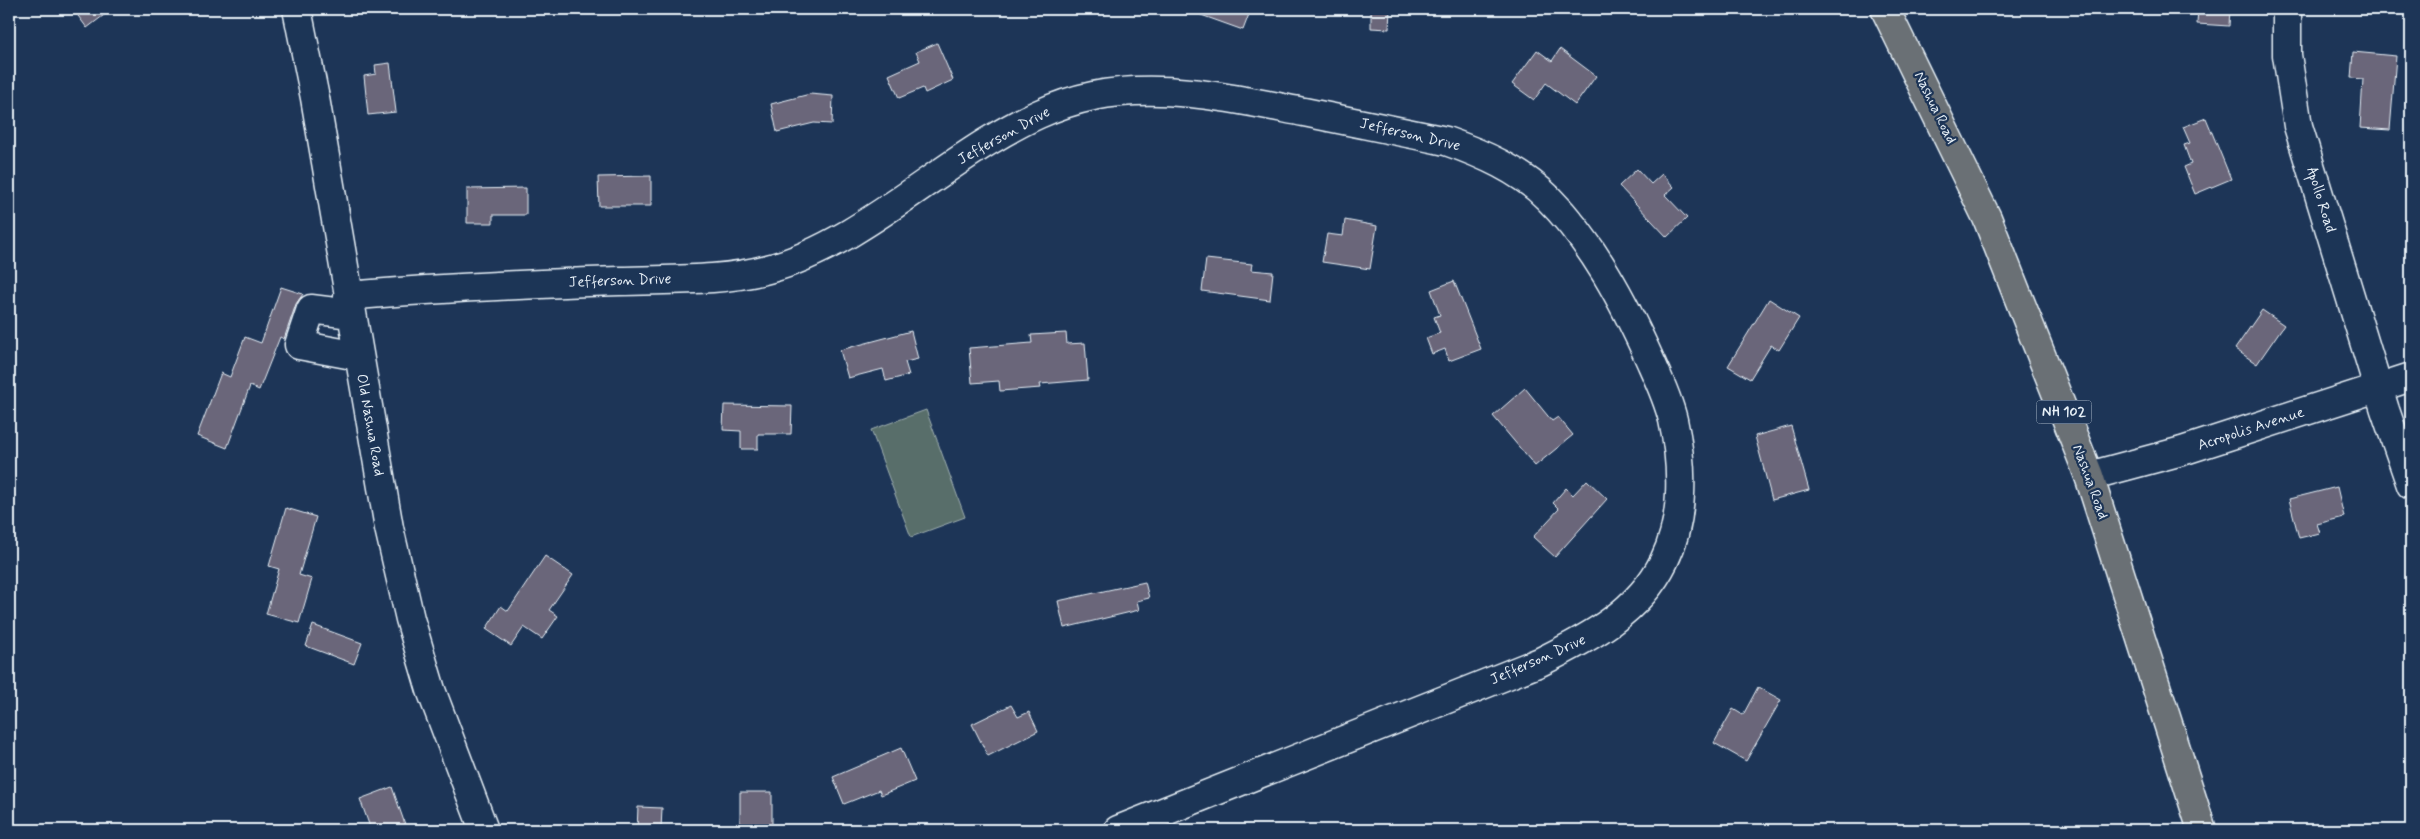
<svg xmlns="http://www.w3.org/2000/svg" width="2420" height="839" font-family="Mynerve,sans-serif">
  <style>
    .green { fill: #586e6a; stroke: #a0b0b1 }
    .building { fill: #6b667a; stroke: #e8f1f8 }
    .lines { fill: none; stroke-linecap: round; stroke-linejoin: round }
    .minor-casing { stroke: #e8f1f8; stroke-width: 31 }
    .major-casing { stroke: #e8f1f8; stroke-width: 31 }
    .minor { stroke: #1d3557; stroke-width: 28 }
    .major { stroke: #6a7074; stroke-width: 28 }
    .labels { text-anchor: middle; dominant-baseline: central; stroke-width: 4.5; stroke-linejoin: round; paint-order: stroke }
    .shield { fill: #1d3557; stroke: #abb9c8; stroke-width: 1 }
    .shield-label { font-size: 14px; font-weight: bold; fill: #e8f1f8 }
    .street-label { font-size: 15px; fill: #e8f1f8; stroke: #1d3557 }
  </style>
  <rect width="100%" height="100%" fill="#1d3557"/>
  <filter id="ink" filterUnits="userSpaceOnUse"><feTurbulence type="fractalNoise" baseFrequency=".02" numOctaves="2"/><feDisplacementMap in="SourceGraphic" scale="10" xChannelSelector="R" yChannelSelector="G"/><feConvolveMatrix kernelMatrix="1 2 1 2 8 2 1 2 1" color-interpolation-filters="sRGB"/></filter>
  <g filter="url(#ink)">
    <path class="green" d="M926 410 965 517 911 537 871 430Z"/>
    <path class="building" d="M73 9H112L87 28Z
      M1190 9H1251L1243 30 1190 11Z
      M1371 9H1390L1389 29 1371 28Z
      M2198 9H2230L2229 26 2197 24Z
      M937 43 953 80 925 93 923 88 899 98 889 75 920 61 916 52Z
      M1560 49 1596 76 1575 105 1546 83 1534 100 1512 84 1537 50 1552 61Z
      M2353 52 2396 56 2390 130 2360 128 2363 79 2351 78Z
      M390 63 396 112 368 115 364 76 376 74 375 65Z
      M810 94 833 96 832 124 814 123 777 132 771 104Z
      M2206 118 2231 179 2195 194 2184 167 2191 164 2184 145 2190 143 2183 127Z
      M1637 169 1651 184 1662 174 1674 187 1665 195 1687 218 1667 237 1619 186Z
      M651 176V206H599L598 177Z
      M526 188V215H493V223H467V189Z
      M1345 220 1377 226 1370 269 1322 262 1327 234 1343 236Z
      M1206 259 1252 264 1251 270 1273 272 1270 300 1202 291Z
      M1454 281 1481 349 1449 361 1445 349 1432 354 1426 338 1440 333 1434 317 1440 315 1431 290Z
      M281 287 303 294 296 304 284 339 280 337 259 390 250 386 227 448 197 436 221 373 230 377 245 337 261 343Z
      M1769 299 1799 318 1779 350 1771 345 1750 379 1728 366Z
      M2262 310 2284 325 2257 364 2235 349Z
      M911 331 918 359 905 362 909 375 886 381 883 369 848 378 840 350Z
      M1066 333 1067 344 1085 343 1088 380 1040 384 1041 388 1000 391 999 381 972 383 969 348 1032 343 1031 335Z
      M1525 388 1552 421 1558 417 1573 435 1535 466 1493 416Z
      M724 405 792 406 791 434H758V449H741V431L723 430Z
      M1791 426 1809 490 1772 500 1755 436Z
      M1587 480 1607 499 1555 557 1533 537 1559 509 1553 503 1566 488 1573 495Z
      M2337 487 2344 517 2317 524 2320 533 2299 538 2289 499Z
      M286 508 316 517 299 575 312 579 299 623 266 614 279 569 269 566Z
      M545 556 573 575 549 610 558 616 542 639 524 627 511 646 486 629 501 606 508 611Z
      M1145 582 1149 598 1137 601 1139 610 1064 628 1058 601Z
      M313 625 362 643 354 664 306 646Z
      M1758 687 1781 700 1746 761 1714 743 1733 709 1743 715Z
      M1011 705 1018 717 1029 712 1038 731 988 756 972 724Z
      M901 748 915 781 881 795 879 790 844 804 833 777Z
      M392 787 407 830H371L360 799Z
      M740 792H772V830H740Z
      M638 807 662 808 661 830H637Z"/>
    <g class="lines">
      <g class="minor-casing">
        <path id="minor" d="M297 9 315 98 389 528 410 619 431 690 484 830
          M2287 9V55L2298 126 2385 410 2411 485
          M348 296C438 288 528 284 619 281 668 279 721 282 768 269 845 249 920 183 987 142 1020 122 1054 104 1093 96 1163 82 1236 99 1304 112 1352 122 1399 131 1446 141 1483 154 1520 170 1548 198 1593 243 1624 302 1650 360 1659 380 1668 399 1673 420 1683 465 1685 519 1664 561 1639 612 1589 638 1540 662L1118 830
          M351 314 311 309 299 345 358 356
          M2089 476 2182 451 2411 377"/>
      </g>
      <g class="major-casing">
        <path id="major" d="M1885 9 1987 218 2089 476 2202 830"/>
      </g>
      <use href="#minor" class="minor"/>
      <use href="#major" class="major"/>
    </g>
  </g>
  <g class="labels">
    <rect class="shield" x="2036.5" y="400.5" width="55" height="23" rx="4"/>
    <g class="shield-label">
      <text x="2064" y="412">NH 102</text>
    </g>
    <g class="street-label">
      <text transform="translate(1935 108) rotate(64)">Nashua Road</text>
      <text transform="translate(1410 135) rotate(13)">Jefferson Drive</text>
      <text transform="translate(1004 136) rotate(-29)">Jefferson Drive</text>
      <text transform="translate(2321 200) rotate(73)">Apollo Road</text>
      <text transform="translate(620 281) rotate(-2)">Jefferson Drive</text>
      <text transform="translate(370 425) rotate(80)">Old Nashua Road</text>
      <text transform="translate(2251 429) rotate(-18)">Acropolis Avenue</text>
      <text transform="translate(2090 482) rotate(70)">Nashua Road</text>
      <text transform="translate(1538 660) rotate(-24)">Jefferson Drive</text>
    </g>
  </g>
  <rect width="2420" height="839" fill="none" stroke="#1d3557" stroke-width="30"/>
  <rect x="15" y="15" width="2390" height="809" fill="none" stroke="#e8f1f8" stroke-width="2" filter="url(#ink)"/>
</svg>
